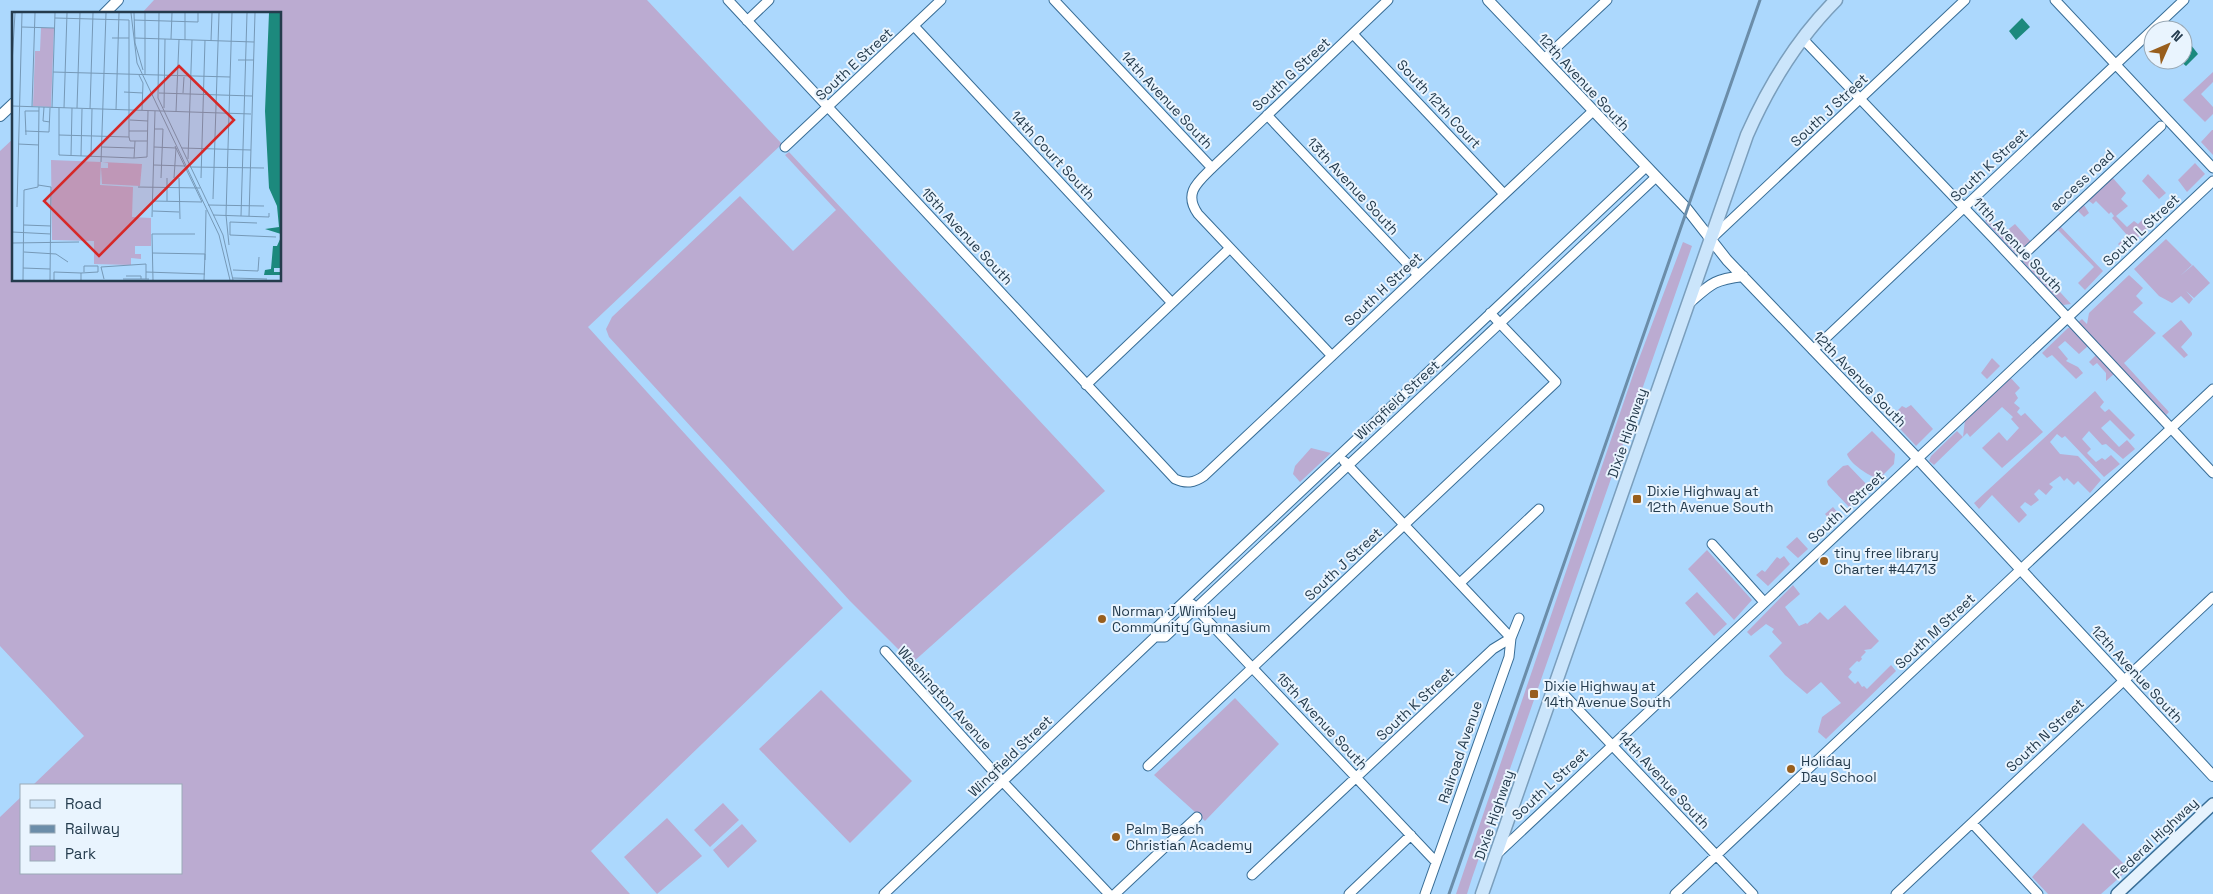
<svg xmlns="http://www.w3.org/2000/svg" width="2213" height="894" font-family="'Space Grotesk',sans-serif">
  <style>
    .green { fill: #bbabd1 }
    .water { fill: #1c897d }
    .lines { fill: none; stroke-linecap: round; stroke-linejoin: round }
    .minor-casing { stroke: #386d96; stroke-width: 11 }
    .tertiary-casing { stroke: #386d96; stroke-width: 12 }
    .secondary-casing { stroke: #386d96; stroke-width: 14 }
    .primary-casing { stroke: #7a9ebc; stroke-width: 15 }
    .minor { stroke: #fff; stroke-width: 9 }
    .tertiary { stroke: #fff; stroke-width: 10 }
    .secondary { stroke: #e5f2fd; stroke-width: 11 }
    .primary { stroke: #cbe5fb; stroke-width: 12 }
    .rail { stroke: #6b8da9; stroke-width: 3 }
    .poi-dot { fill: #985e1d; stroke: #e9f4fe; stroke-width: 2 }
    .labels { text-anchor: middle; dominant-baseline: central; stroke-width: 4; stroke-linejoin: round; paint-order: stroke }
    .street-label { font-size: 14px; fill: #243b4d; stroke: #e9f4fe }
    .poi-label { font-size: 14px; fill: #243b4d; stroke: #e9f4fe; text-anchor: start }
    .inset-road { fill: none; stroke: #7699b7; stroke-width: 1 }
    .view { fill: #d62828; fill-opacity: 0.15; stroke: #d62828; stroke-width: 2.5 }
    .inset-edge { fill: none; stroke: #243b4d; stroke-width: 2.5 }
  </style>
  <rect width="100%" height="100%" fill="#acd8fd"/>
  <path class="green" d="M154 0H647L782 144 588 327 843 608 591 851 630 894H0V817L21 797V873H181V785H33L84 736 0 646V151L14 138V280H280V14H141Z
    M2213 72V82L2201 94 2213 107V114L2205 122 2183 100Z
    M2212 130H2213V155L2201 142Z
    M2143 140 2148 145 2112 177 2126 193 2121 199 2128 206 2116 216 2127 227 2134 221 2138 224 2143 219 2148 228 2124 251 2118 244 2127 235 2112 218 2114 216 2111 212 2109 214 2096 201 2093 204 2089 201 2084 205 2089 213 2084 217 2076 209 2059 225 2103 271 2085 290 2078 283 2094 267 2058 230 2028 257 2071 304 2063 305 1985 221 1992 213 1995 217 1991 222 1993 224 1995 222 2005 232 2015 224 2032 243Z
    M789 152 1105 491 912 663 850 601 609 337 606 329 612 317 740 196 793 251 836 210 785 155Z
    M2195 163 2205 174 2187 192 2178 180Z
    M2148 174 2166 193 2159 199 2142 181Z
    M2166 239 2192 265 2180 276 2193 265 2210 283 2194 298 2186 291 2193 299 2189 304 2181 296 2172 303 2159 296 2134 269Z
    M1683 242 1692 246 1472 878 1467 894H1456L1634 372Z
    M2129 275 2143 288 2136 296 2143 303 2133 312 2156 333 2124 363 2169 412 2166 415 2077 323 2082 319 2087 324 2089 313Z
    M2181 320 2192 333V335L2181 347 2188 355 2184 358 2162 336Z
    M2068 328H2072L2088 346 2079 354 2065 341 2058 347 2068 359 2066 361 2078 367 2083 373 2076 379 2052 355 2047 358 2042 353Z
    M2097 354 2114 374 2106 381V373L2097 363 2093 366 2089 362Z
    M1992 358 2000 366 1987 379 1981 373Z
    M2009 376 2020 388 2015 393 2018 398 2014 403 2020 408 2017 412 2021 416 2025 413 2043 432 2002 468 1982 448 1999 432 2007 441 2019 428 2011 419 2013 417 2002 407 1970 437 1967 433 1934 465 1929 461 1931 456 1957 431 1963 437 1965 420Z
    M2095 391 2104 402 2100 407 2105 412 2109 409 2135 435 2130 440 2110 420 2101 428 2119 447 2127 440 2135 449 2123 459 2106 444 2102 445 2089 431 2082 439 2091 449 2087 453 2096 462 2102 458 2105 460 2111 455 2120 464 2104 477 2065 436 2062 438 2057 434 2050 442 2060 454 2078 456 2101 480 2090 493 2078 481 2074 485 2067 478 2064 481 2060 476 2049 484 2053 487 2046 495 2039 489 2034 494 2039 500 2031 506 2025 502 2020 507 2027 515 2019 523 1992 495 1979 509 1974 503Z
    M1911 405 1933 429 1916 446 1890 418 1902 406 1906 408Z
    M1872 431 1895 454 1894 464 1879 479C1869 476 1850 464 1847 454Z
    M1311 448 1331 453 1300 482 1293 474 1295 466Z
    M1848 465 1870 488 1849 507 1828 485 1827 481 1843 466Z
    M1833 507 1840 515 1833 523 1825 514Z
    M1797 537 1808 549 1798 558 1786 547Z
    M1707 550 1752 600 1734 620 1688 569Z
    M1784 556 1790 564 1768 586 1756 575 1762 570 1765 572 1777 557 1780 559Z
    M1793 585 1800 594 1785 607 1799 626 1806 623 1807 624 1820 612 1828 620 1845 605 1879 641 1871 649 1864 650 1866 652 1861 657 1862 659 1859 662 1857 661 1849 669 1852 672 1848 677 1855 684 1858 681 1862 687 1864 686 1867 689 1891 665 1896 671 1826 739 1818 732 1822 717 1841 703 1821 682 1807 694 1785 675 1769 656 1782 643 1772 632 1774 629 1766 624 1751 636 1747 632Z
    M1697 592 1727 624 1714 636 1685 603Z
    M821 690 912 781 850 843 759 749Z
    M1235 698 1279 744 1205 821 1154 775Z
    M723 803 739 820 710 847 694 830Z
    M667 818 702 856 657 894 624 857Z
    M2083 823 2129 869 2101 894H2048L2032 877Z
    M742 824 757 841 728 868 713 850Z"/>
  <path class="water" d="M2022 18 2030 27 2016 40 2009 31Z
    M2191 45 2198 54 2186 66 2179 60H2183V52Z"/>
  <g class="lines">
    <g class="minor-casing">
      <path id="minor" d="M728 0 1175 479C1186 484 1194 483 1204 476L1593 111
        M1054 0 1212 168
        M2055 0 2213 168
        M747 21 769 0
        M914 26 1172 303
        M1353 34 1504 194
        M1802 38 1994 239 2213 473
        M1544 59 1607 0
        M1267 115 1418 275
        M785 147 941 0
        M1712 238 1965 0
        M2022 256 2161 126
        M1813 350 2184 0
        M1332 356 1198 214C1183 193 1198 182 1212 168L1388 0
        M1086 385 1230 248
        M1712 544 1764 602
        M1460 583 1539 509
        M1192 604 1436 862
        M1155 637H1165L1656 177
        M885 651 1003 782 1109 894
        M1555 685 1753 894
        M1148 766 1556 382 1490 313
        M1972 823 2038 894
        M1497 854 2213 181
        M1252 875 1493 649 1511 638 1344 461
        M884 894 1155 637 1157 627 1646 167
        M1115 894 1197 817
        M1349 894 1411 835
        M1425 894 1509 657 1511 638 1519 618
        M1675 894 2213 389
        M1896 894 2213 597"/>
    </g>
    <g class="tertiary-casing">
      <path id="tertiary" d="M1488 0 1687 209 1727 260 1918 459 2213 776
        M104 14 118 0
        M0 116 14 103
        M1688 304C1711 284 1712 280 1743 276"/>
    </g>
    <g class="secondary-casing">
      <path id="secondary" d="M2117 894 2213 804"/>
    </g>
    <g class="primary-casing">
      <path id="primary" d="M1482 894 1747 135C1769 85 1797 39 1836 0"/>
    </g>
    <use href="#minor" class="minor"/>
    <use href="#tertiary" class="tertiary"/>
    <use href="#secondary" class="secondary"/>
    <use href="#primary" class="primary"/>
    <path class="rail" d="M1449 894 1760 0"/>
  </g>
  <g class="poi-dot">
    <rect x="1632" y="494" width="10" height="10" rx="2.5"/>
    <circle cx="1824" cy="561" r="5"/>
    <circle cx="1102" cy="619" r="5"/>
    <rect x="1529" y="689" width="10" height="10" rx="2.5"/>
    <circle cx="1791" cy="769" r="5"/>
    <circle cx="1116" cy="837" r="5"/>
  </g>
  <g class="labels">
    <g class="street-label">
      <text transform="translate(854 64) rotate(-43)">South E Street</text>
      <text transform="translate(1291 74) rotate(-43)">South G Street</text>
      <text transform="translate(1584 82) rotate(47)">12th Avenue South</text>
      <text transform="translate(1167 100) rotate(47)">14th Avenue South</text>
      <text transform="translate(1439 104) rotate(47)">South 12th Court</text>
      <text transform="translate(1829 110) rotate(-43)">South J Street</text>
      <text transform="translate(1053 155) rotate(47)">14th Court South</text>
      <text transform="translate(1989 165) rotate(-43)">South K Street</text>
      <text transform="translate(2082 180) rotate(-43)">access road</text>
      <text transform="translate(1353 186) rotate(47)">13th Avenue South</text>
      <text transform="translate(2141 230) rotate(-43)">South L Street</text>
      <text transform="translate(967 236) rotate(47)">15th Avenue South</text>
      <text transform="translate(2018 245) rotate(47)">11th Avenue South</text>
      <text transform="translate(1383 289) rotate(-43)">South H Street</text>
      <text transform="translate(1860 379) rotate(46)">12th Avenue South</text>
      <text transform="translate(1397 400) rotate(-43)">Wingfield Street</text>
      <text transform="translate(1627 433) rotate(-71)">Dixie Highway</text>
      <text transform="translate(1846 507) rotate(-43)">South L Street</text>
      <text transform="translate(1343 564) rotate(-43)">South J Street</text>
      <text transform="translate(1935 631) rotate(-43)">South M Street</text>
      <text transform="translate(2137 674) rotate(47)">12th Avenue South</text>
      <text transform="translate(945 698) rotate(48)">Washington Avenue</text>
      <text transform="translate(1415 704) rotate(-43)">South K Street</text>
      <text transform="translate(1322 721) rotate(47)">15th Avenue South</text>
      <text transform="translate(2045 735) rotate(-43)">South N Street</text>
      <text transform="translate(1460 752) rotate(-71)">Railroad Avenue</text>
      <text transform="translate(1010 756) rotate(-44)">Wingfield Street</text>
      <text transform="translate(1664 780) rotate(47)">14th Avenue South</text>
      <text transform="translate(1550 784) rotate(-43)">South L Street</text>
      <text transform="translate(1494 815) rotate(-71)">Dixie Highway</text>
      <text transform="translate(2155 838) rotate(-43)">Federal Highway</text>
    </g>
    <g class="poi-label">
      <text x="1647" y="491">Dixie Highway at<tspan x="1647" dy="16">12th Avenue South</tspan></text>
      <text x="1834" y="553">tiny free library<tspan x="1834" dy="16">Charter #44713</tspan></text>
      <text x="1112" y="611">Norman J Wimbley<tspan x="1112" dy="16">Community Gymnasium</tspan></text>
      <text x="1544" y="686">Dixie Highway at<tspan x="1544" dy="16">14th Avenue South</tspan></text>
      <text x="1801" y="761">Holiday<tspan x="1801" dy="16">Day School</tspan></text>
      <text x="1126" y="829">Palm Beach<tspan x="1126" dy="16">Christian Academy</tspan></text>
    </g>
  </g>
  <g transform="translate(12 12)">
    <rect width="269" height="269" fill="#acd8fd"/>
    <path d="M29 16H42L39 95 21 94 23 39H28ZM39 148 89 150 88 173 121 175 120 205 139 206V234H123V242H129V247L119 246V253L82 252V229L40 228ZM90 150 130 152 128 174 90 172 89 156H96V151Z" fill="#bbabd1"/>
    <path d="M257 1H269V222L253 217 267 215 265 194 257 176 253 99ZM269 225V256H262V260H269V263H252L253 258 259 257 261 234H265Z" fill="#1c897d"/>
    <path class="inset-road" d="M119 1 125 51 207 223 218 268M122 1 123 31 131 58M147 1 146 86 211 223 221 268M43 6 117 8V125M122 8 186 10V1M10 15 42 16M100 26H117M123 26 242 30M159 27 160 1M173 28V1M199 29 200 1M226 48H242M0 52 3 1M41 60 218 65M127 63 131 71 130 98M133 63V1M112 80 131 81M147 81 240 84M171 81 172 65M0 94 239 102M20 95 23 1M32 95 31 109 38 110M40 96 43 1M47 96V143L122 146 135 145 136 99M52 96 55 1M65 96 68 1M152 96 153 27M78 97 81 1M104 98 107 1M164 100 167 28M118 108 136 109M143 117H151L149 166M13 119 37 120 38 96M117 119H136M14 123 13 99H27M47 123 117 125 118 129H135M6 132 27 133M90 135 122 136M142 135 164 136 162 166M170 136 239 138M59 144 60 96M69 144 70 97M79 145 80 97M122 146 123 129M176 147 180 28M89 150 94 1M142 153 173 154M178 155 252 156M167 166 168 207M189 166 193 28M26 173 39 175 38 268M126 175 188 176M201 187 207 1M141 189 190 190 163 134M155 189V166M196 193 252 194M5 195 10 1M141 199 167 200M201 203 257 205V201M229 204 235 1M237 204 243 1M140 205 143 99M245 211 218 210V223L264 225M12 213 39 214M0 220 39 222M0 231 67 230M217 233 214 203 220 1M12 240 44 242 56 250M140 241 193 242M193 248 194 198M11 256 38 257M221 258 246 259 247 245M69 261 86 260V254H72V260M114 264H129V267M221 266 255 267M92 267 89 255 134 252V260M111 267H137M134 267V260L193 262M11 268 12 178 26 175 27 95M42 268V260L69 261V268M141 268 140 222H183M192 268 193 242"/>
    <path class="view" d="M167 54 222 108 87 244 32 189Z"/>
    <rect width="269" height="269" class="inset-edge"/>
  </g>
  <rect x="20" y="784" width="162" height="90" fill="#e9f4fe" stroke="#9aaab7"/>
  <rect x="30" y="800" width="25" height="8" fill="#cbe5fb" stroke="#9aaab7"/>
  <text x="65" y="809" font-size="15" fill="#243b4d">Road</text>
  <rect x="30" y="825" width="25" height="8" fill="#6b8da9" stroke="#9aaab7"/>
  <text x="65" y="834" font-size="15" fill="#243b4d">Railway</text>
  <rect x="30" y="846" width="25" height="15" fill="#bbabd1" stroke="#9aaab7"/>
  <text x="65" y="859" font-size="15" fill="#243b4d">Park</text>
  <g transform="translate(2168 45) rotate(45)"><circle r="24" fill="#e9f4fe" stroke="#9aaab7"/>
  <path d="M0-4L9 19L0 12L-9 19Z" fill="#985e1d"/>
  <text y="-8" font-size="14" font-weight="bold" text-anchor="middle" fill="#243b4d">N</text>
  </g>
</svg>
